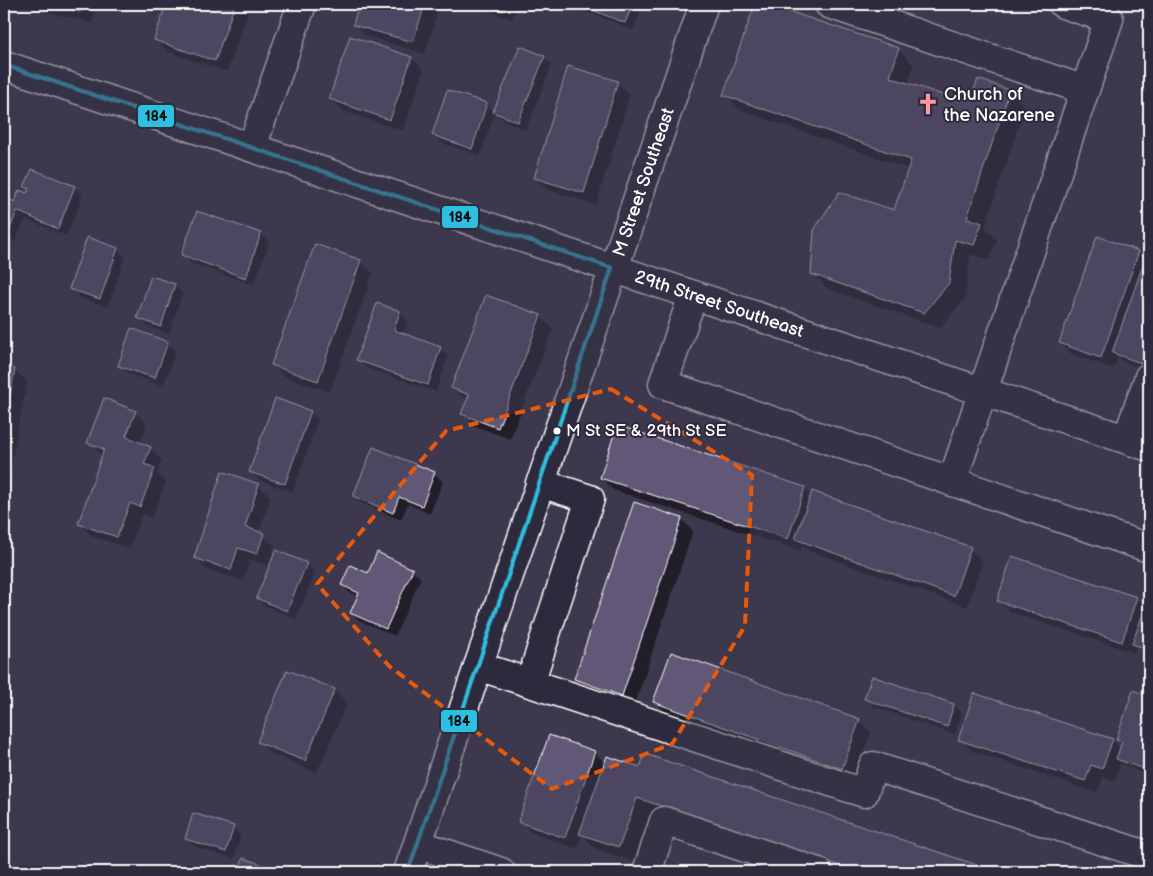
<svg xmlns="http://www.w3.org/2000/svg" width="1153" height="876" font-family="'Balsamiq Sans',sans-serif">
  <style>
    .shadow { fill: #0007 }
    .building { fill: #605976; stroke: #fff }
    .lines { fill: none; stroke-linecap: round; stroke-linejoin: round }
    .minor-casing { stroke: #fff; stroke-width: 31 }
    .minor { stroke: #2f2a3d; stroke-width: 28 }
    .bus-1-casing { stroke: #2f2a3d; stroke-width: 8 }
    .bus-1 { stroke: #2dbfdf; stroke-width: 4 }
    .marked { fill: none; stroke: #e8590c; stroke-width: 4; stroke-dasharray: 10 6; stroke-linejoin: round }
    .bus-dot { fill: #fff; stroke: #2f2a3d; stroke-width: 2 }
    .labels { text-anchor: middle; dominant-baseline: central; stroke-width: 4; stroke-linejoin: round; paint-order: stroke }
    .bus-label { font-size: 17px; fill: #fff; stroke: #2f2a3d; text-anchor: start }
    .poi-label { font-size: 18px; fill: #fff; stroke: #2f2a3d; text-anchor: start }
    .street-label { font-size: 18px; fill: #fff; stroke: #2f2a3d }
    .line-badge { stroke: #2f2a3d; stroke-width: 2 }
    .pale-badge-label { font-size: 14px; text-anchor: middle; font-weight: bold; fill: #111 }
  </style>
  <rect width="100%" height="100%" fill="#3e384e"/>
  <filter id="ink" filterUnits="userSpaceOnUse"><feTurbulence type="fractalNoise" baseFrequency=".02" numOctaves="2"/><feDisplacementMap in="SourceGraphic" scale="10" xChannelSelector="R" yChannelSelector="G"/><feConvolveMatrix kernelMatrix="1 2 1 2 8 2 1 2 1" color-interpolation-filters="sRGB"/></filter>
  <g filter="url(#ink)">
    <path class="shadow" d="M26 4H97L92 23 31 8Z
      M168 4H240L248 12 227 72 168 52 156 40Z
      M360 4H440L425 54 366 36 354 24Z
      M482 4H516L512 19 490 12Z
      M578 4H644L633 30 585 11Z
      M756 4H763L898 49 914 65 908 84 956 100 1009 92 1025 107 985 227 997 240 989 260 970 254 965 299 940 328 828 289 813 274 894 211 909 169 740 110 724 94Z
      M521 48 544 57 552 65 526 130 503 120 495 112 480 156 441 143 433 135 448 91 486 104 495 112Z
      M412 58 424 70 403 131 343 111 330 99Z
      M618 83 630 95 596 205 548 190 535 178Z
      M26 187H74L83 195 67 236 25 219 16 241 4 236V199L15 203 30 191Z
      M198 212 261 234 269 243 254 285 191 263 183 254Z
      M117 249 125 257 108 307 79 297 71 288Z
      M1138 252 1149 263V371L1122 361 1118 357 1113 369 1073 355 1060 343Z
      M360 261 373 273 330 392 285 377 273 365Z
      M174 285 183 293 169 334 147 326 138 318Z
      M399 312 408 321 403 335 440 348 448 356 436 392 366 368 358 359Z
      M540 316 553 329 510 439 475 426 463 413 468 401 452 388Z
      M167 343 176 351 163 386 127 373 119 365Z
      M4 367 15 370 27 382 4 500Z
      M135 412 147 424 140 443 150 448 162 460 157 473 166 482 152 518 142 514 129 549 92 536 79 524 103 456 88 442Z
      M310 412 318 420 293 492 259 480 250 472Z
      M374 449 435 474 443 482 430 514 408 504 401 520 363 504 354 496Z
      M601 477 804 488 812 495 970 549 983 561 967 607 809 551 802 544 800 551 613 490Z
      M258 485 271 497 259 533 275 546 270 561 272 562 276 552 307 564 315 573 296 619 265 606 257 598 270 566 250 560 243 581 207 570 195 558Z
      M681 519 693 531 634 707 588 691 576 679Z
      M412 570 421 578 395 636 360 621 351 613 359 596 350 593 342 585 368 574Z
      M1137 598 1149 611V651L1137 647 1135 653 1010 612 998 600Z
      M873 678 954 705 962 713 955 735 874 707 866 699Z
      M334 690 347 703 317 773 271 754 259 742Z
      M1134 692 1149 697V775L1126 767 1121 762 1115 781 1103 777 1097 793 972 751 960 739 1112 740 1121 749 1122 745 1117 739Z
      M655 701 859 720 871 732 854 780 667 714Z
      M549 737 595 753 606 764 641 769 646 756 994 872H829L653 813 635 862 596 849 582 835 577 849 532 833 520 821Z
      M233 828 241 836 234 859 195 847 186 838Z"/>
    <path class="building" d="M48 4H82L80 12Z
      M166 4H235L215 61 154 40Z
      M359 4H425L413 42 353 25Z
      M481 4H506L503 11Z
      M577 4H633L625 23Z
      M755 4H767L899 48 890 77 955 99 958 94 971 98 978 79 1010 90 967 218 982 223 974 245 955 240 949 283 924 313 811 274 814 230 839 192 894 210 911 160 723 95Z
      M350 36 412 57 390 120 329 99Z
      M520 46 545 56 518 122 493 112Z
      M568 66 618 81 584 193 534 178Z
      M447 90 487 103 472 149 432 135Z
      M32 169 75 186 58 229 17 211 8 234 4 232V197L15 202 19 190 27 193 29 189 24 187Z
      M197 211 261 233 246 278 181 255Z
      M1097 236 1139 251 1101 358 1059 343Z
      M87 237 118 248 100 299 69 289Z
      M315 244 361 260 318 381 271 365Z
      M1144 262 1149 264V339L1141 363 1112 353Z
      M151 276 175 284 161 327 137 318Z
      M486 295 541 315 498 428 461 414 469 395 451 388Z
      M377 303 400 311 394 330 441 347 428 385 356 360Z
      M131 328 168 342 155 378 118 366Z
      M4 366 15 369 4 427Z
      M104 398 136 411 126 436 151 447 144 464 155 468 140 507 130 503 117 537 78 524 104 449 87 443Z
      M275 398 311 411 285 484 249 472Z
      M617 425 805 487 788 539 600 478Z
      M373 447 435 472 422 506 399 497 393 513 353 496Z
      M222 471 259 484 245 527 264 533 257 554 238 548 231 570 194 558Z
      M812 491 971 547 954 596 795 539Z
      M634 502 682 518 622 696 574 679Z
      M276 550 307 563 287 611 256 598Z
      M377 552 413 569 386 629 350 613 359 593 341 585 350 565 368 573Z
      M1012 556 1137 597 1122 642 997 601Z
      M1145 608 1149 609V650L1132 644Z
      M671 652 860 719 842 769 653 702Z
      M287 670 335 689 305 761 257 742Z
      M872 676 954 704 947 727 864 699Z
      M1133 690 1149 696V771L1116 759 1122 742 1116 740Z
      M974 693 1113 739 1102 769 1091 765 1085 781 958 740Z
      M549 735 595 751 565 838 518 822Z
      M645 754 998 872H858L637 798 619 847 579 834 607 756 640 767Z
      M193 813 234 826 226 852 185 839Z
      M243 858 283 872H238Z"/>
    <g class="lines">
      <g class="minor-casing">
        <g id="minor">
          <path d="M829 4 1085 90"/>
          <path id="s1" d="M4 65 1149 447"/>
          <path d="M252 147 302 4"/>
          <path d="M693 295 663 384 1149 548"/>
          <path d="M1127 439 1149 377"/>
          <path d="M952 482 1109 19 1063 4"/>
          <path d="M478 666 530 683 590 499 540 483"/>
          <path d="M530 683 864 793 873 766 1149 856"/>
          <path d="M418 844 501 872"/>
          <path id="s2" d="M408 872 704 4"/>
          <path d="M647 872 664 821 818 872"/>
        </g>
      </g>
      <use href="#minor" class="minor"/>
      <g class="bus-1-casing">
        <path id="bus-1" d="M4 65 612 268
          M408 872 612 268"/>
      </g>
      <use href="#bus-1" class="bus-1"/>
    </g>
  </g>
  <path d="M0 0H1153V876H0ZM611 389 752 475 745 626 672 744 552 789 389 666 317 584 446 431Z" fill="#3e384e" fill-opacity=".55" fill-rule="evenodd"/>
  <path class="marked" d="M611 389 752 475 745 626 672 744 552 789 389 666 317 584 446 431Z"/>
  <defs>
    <g id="church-bare" transform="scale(1.725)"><path d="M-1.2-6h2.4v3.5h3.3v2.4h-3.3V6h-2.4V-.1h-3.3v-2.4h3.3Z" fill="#ff9aa2" stroke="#2f2a3d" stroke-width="2.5" paint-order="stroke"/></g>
  </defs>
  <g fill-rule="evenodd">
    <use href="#church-bare" x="928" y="104"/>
  </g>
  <circle class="bus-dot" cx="557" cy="431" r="4.5"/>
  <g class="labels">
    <g class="bus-label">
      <text x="566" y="431">M St SE &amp; 29th St SE</text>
    </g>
    <g class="poi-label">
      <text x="944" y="94">Church of<tspan x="944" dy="21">the Nazarene</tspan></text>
    </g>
    <g class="street-label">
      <text stroke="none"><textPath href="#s2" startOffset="729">M Street Southeast</textPath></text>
      <text stroke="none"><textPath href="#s1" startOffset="754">29th Street Southeast</textPath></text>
    </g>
  </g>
  <g class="line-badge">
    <rect x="137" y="104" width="38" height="24" rx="5" fill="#2dbfdf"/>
    <rect x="441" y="205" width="38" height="24" rx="5" fill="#2dbfdf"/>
    <rect x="440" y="709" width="38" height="24" rx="5" fill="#2dbfdf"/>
  </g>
  <g class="pale-badge-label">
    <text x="156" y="121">184</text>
    <text x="460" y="222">184</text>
    <text x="459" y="726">184</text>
  </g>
  <rect width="1153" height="876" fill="none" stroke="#2f2a3d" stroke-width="20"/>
  <rect x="10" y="10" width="1133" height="856" fill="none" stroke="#fff" stroke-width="2" filter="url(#ink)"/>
</svg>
